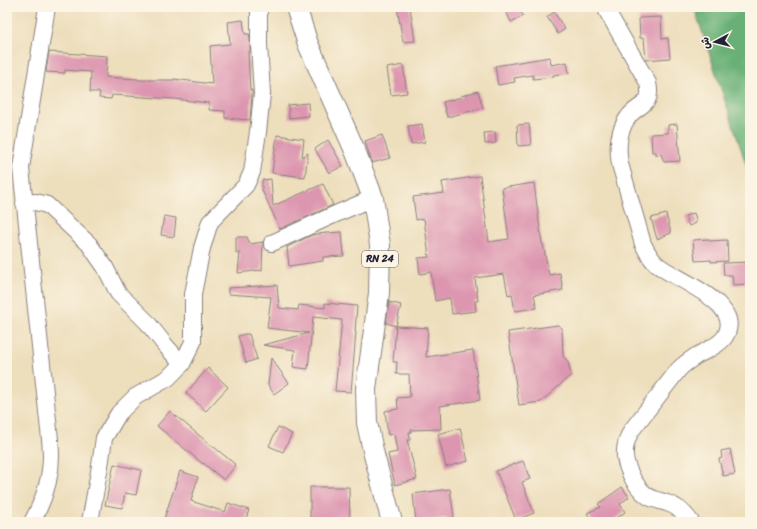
<svg xmlns="http://www.w3.org/2000/svg" width="757" height="529" font-family="Sriracha,'Playpen Sans Arabic',sans-serif">
  <style>
    .forest { fill: #68b076; stroke: #456958 }
    .building { fill: #dd96b0 }
    .lines { fill: none; stroke-linecap: round; stroke-linejoin: round }
    .minor-casing { stroke: #88807c; stroke-width: 18 }
    .major-casing { stroke: #88807c; stroke-width: 22 }
    .minor { stroke: #fff; stroke-width: 16 }
    .major { stroke: #fff; stroke-width: 20 }
    .labels { text-anchor: middle; dominant-baseline: central; stroke-width: 4; stroke-linejoin: round; paint-order: stroke }
    .shield { fill: #fcf5e5; stroke: #63616e; stroke-width: 1 }
    .shield-label { font-size: 10px; font-weight: bold; fill: #22223b }
  </style>
  <rect width="100%" height="100%" fill="#fcf5e5"/>
  <filter id="ink" filterUnits="userSpaceOnUse"><feTurbulence type="fractalNoise" baseFrequency=".025" numOctaves="2"/><feDisplacementMap in="SourceGraphic" scale="8" xChannelSelector="R" yChannelSelector="G"/><feConvolveMatrix kernelMatrix="1 2 1 2 8 2 1 2 1" color-interpolation-filters="sRGB"/></filter>
  <filter id="wash" filterUnits="userSpaceOnUse"><feTurbulence type="fractalNoise" baseFrequency=".012" numOctaves="4" result="noise"/><feDisplacementMap in="SourceGraphic" scale="16" xChannelSelector="R" yChannelSelector="G"/><feGaussianBlur stdDeviation="0.9" result="paint"/><feColorMatrix in="noise" values="0 0 0 0 0 0 0 0 0 0 0 0 0 0 0 0 0 1.4 0 .05"/><feComposite in="paint" operator="in"/></filter>
  <g filter="url(#wash)">
    <rect width="100%" height="100%" fill="#eddebc"/>
    <path class="forest" d="M694 7H750V176Z"/>
    <g id="blocks">
      <path class="building" d="M397 7H410L415 41 403 42Z
        M504 7H519L523 16 511 22Z
        M554 12 565 29 558 34 547 17Z
        M661 17 662 39 668 38 670 58 646 60 644 38H640L639 18Z
        M243 20 245 34H249L250 38V52H248L250 90H252V94L250 120 225 118V111L209 110V103L174 99 112 95 111 99 99 98 100 92H90L91 72 65 70V73L46 72 49 52 64 53 107 56 106 77 138 79V80H174V79L212 84 210 46 230 44 228 22Z
        M550 57 551 65 567 62 569 73 553 75V77L533 79V75L514 78 515 82 498 85 495 66Z
        M403 65 407 93 391 95 387 68Z
        M478 91 483 108 447 117 443 102 462 97 461 96Z
        M308 103 309 116 289 118 288 105Z
        M422 124 425 142 411 144 408 126Z
        M529 124 531 145 518 146 517 125Z
        M677 124 680 161 664 162 661 154 656 155V152H652L651 134 668 133V125Z
        M495 132 496 143 485 144 484 133Z
        M277 135 304 139 302 157 308 153 305 177 272 173Z
        M382 135 390 158 372 163 365 141Z
        M328 140 343 166 329 173 315 149Z
        M480 176 489 242 509 239 502 188 534 183 542 244H543L549 275 560 273 563 290 534 295 537 308 515 311 512 294 508 295 504 274 475 278 478 301H475L476 311 452 314 450 298 435 301 431 272 420 274 418 258 429 257 424 219 416 220 413 197 444 193 442 182Z
        M271 179 273 206 323 184 333 205 280 229 262 190V180Z
        M694 213 696 219V223L689 226 685 216Z
        M666 214 671 233 657 239 651 218Z
        M164 216 176 218 174 237 161 235Z
        M342 232 344 256 323 257V261L289 266 287 247 312 235 326 233Z
        M236 237H247L250 244 263 242 262 270 238 273 240 253H236Z
        M709 239V241L727 240 728 261 711 262V260L695 261 693 240Z
        M750 262 749 284 733 285 732 275H724L723 263Z
        M277 285 279 308 298 310 299 305 325 308V303L357 306 355 332H356L351 392 335 391 342 320 313 317 308 369 293 367 295 350 263 345 309 333 267 328 271 297 228 294V288Z
        M389 302 401 305 396 326 386 323Z
        M558 325 562 328 563 356 568 362 571 375 541 402 519 405 508 332Z
        M396 326 428 328 426 357 473 350 480 400 440 406 441 429 411 430V432H409L410 440H407L417 479 395 485 388 454 397 452 394 434 388 435 385 411 398 409 397 398 410 397 409 374H396L397 362H393Z
        M245 334H249L257 359 246 363 238 336Z
        M271 358 289 383 274 394 268 385Z
        M208 368 228 387 206 411 186 393Z
        M170 411 213 447H214L236 465 224 480 203 463V464L157 426Z
        M278 427 292 434 283 452 269 446Z
        M460 428 468 461 446 467 438 434Z
        M730 449 735 474 723 476 719 459 722 458 721 451Z
        M523 461 530 479 522 482 534 513 516 520 496 471Z
        M114 464 141 470 136 495 125 493 122 508 105 505Z
        M180 471 198 477 191 501 225 512 228 503 249 510 246 519 249 520V522H163Z
        M310 487H349L350 522H310Z
        M622 487 629 497 620 504 625 512 611 522H592L587 513 601 507 598 504Z
        M450 489 454 517 416 522 413 494Z"/>
    </g>
  </g>
  <g filter="url(#ink)">
    <use href="#blocks" fill-opacity="0" stroke="#88807c" stroke-width="1"/>
    <g class="lines">
      <g class="minor-casing">
        <path id="minor" d="M606 7 607 11 648 83C653 106 640 103 629 116 618 130 617 147 620 164L643 244C648 254 653 263 662 268 680 281 747 306 724 338 718 346 705 351 696 356 690 360 684 364 679 369L631 431C621 450 624 463 634 481 638 487 642 493 649 497 655 500 661 501 667 503 677 506 685 513 691 522
          M24 203 36 202 47 205 89 244 105 267 118 293 147 322 165 345 182 364
          M272 243 338 213 373 198
          M32 522C43 502 51 479 51 456 51 447 50 439 49 430L21 168 47 7
          M90 522 100 466 104 438 119 413 135 397 168 378 182 364 193 342V294L202 248 210 222 246 185 252 172 258 132 262 94 259 44V7"/>
      </g>
      <g class="major-casing">
        <path id="major" d="M296 7 308 44 356 153 373 198 380 245 379 293 366 389 367 423 374 455 392 522"/>
      </g>
      <use href="#minor" class="minor"/>
      <use href="#major" class="major"/>
    </g>
  </g>
  <g class="labels">
    <rect class="shield" x="362" y="251" width="36" height="16" rx="3"/>
    <g class="shield-label">
      <text x="380" y="259">RN 24</text>
    </g>
  </g>
  <rect width="757" height="529" fill="none" stroke="#fcf5e5" stroke-width="24"/>
  <g transform="translate(715 42) rotate(263)" stroke="#fcf5e5" stroke-width="3" paint-order="stroke">
  <path d="M0-3L7 15L0 10L-7 15Z" fill="#22223b"/>
  <text y="-6" font-size="11" font-weight="bold" text-anchor="middle" fill="#22223b">ش</text>
  </g>
</svg>
